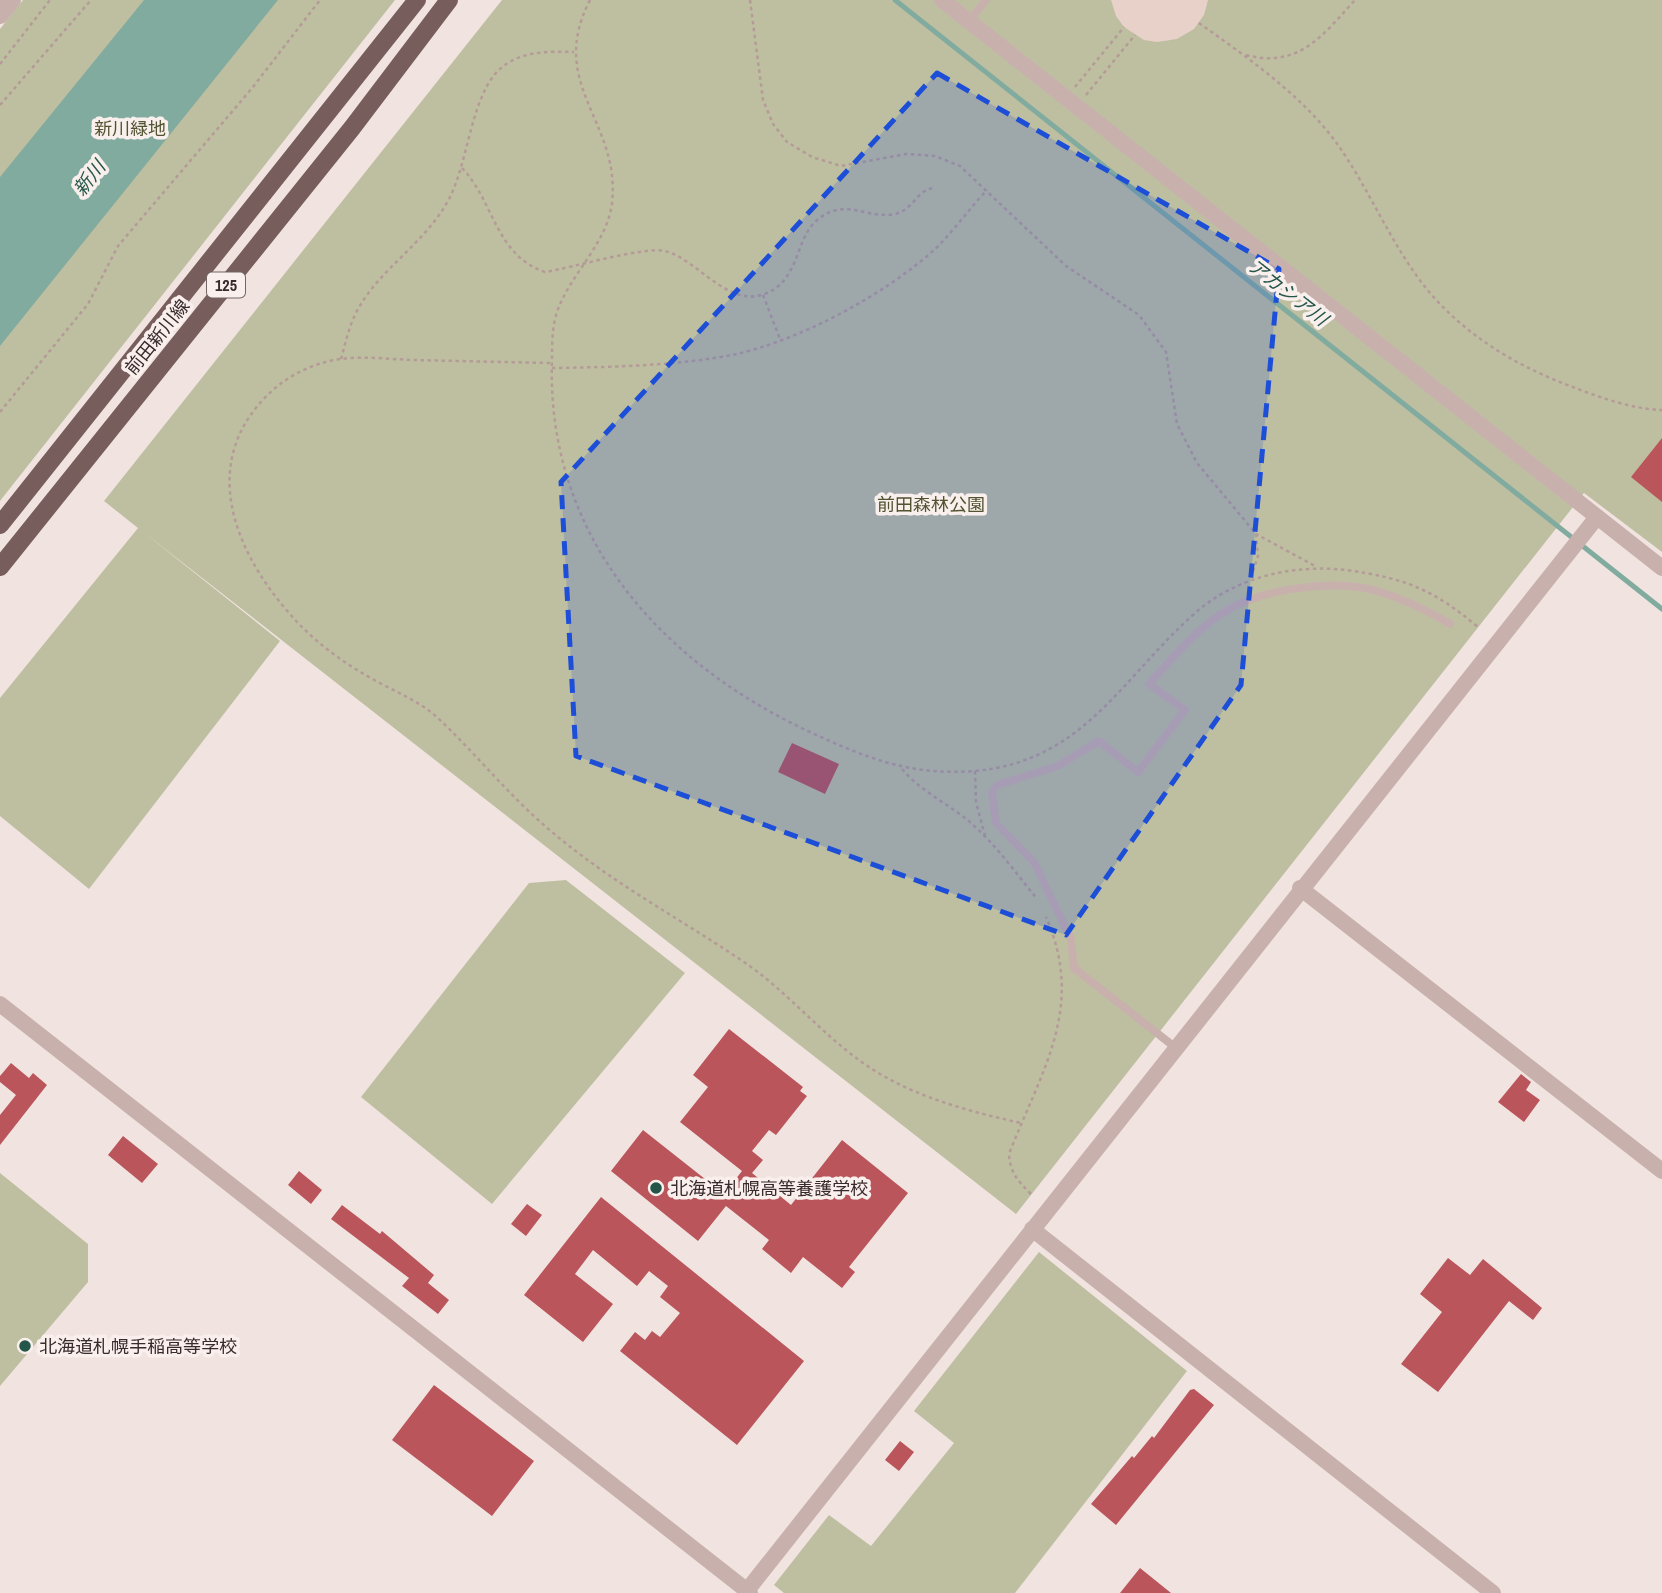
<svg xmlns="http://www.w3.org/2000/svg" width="1662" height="1593" font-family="'Archivo Narrow','Noto Sans JP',sans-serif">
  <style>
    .green { fill: #bebfa1 }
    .plaza { fill: #e7d1c9 }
    .water { fill: #82aba0 }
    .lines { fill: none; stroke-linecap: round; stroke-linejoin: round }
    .stream { stroke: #82aba0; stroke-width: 5 }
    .building { fill: #ba555b }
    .path { stroke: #b49b97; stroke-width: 2.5; stroke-dasharray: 3.5 3.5; stroke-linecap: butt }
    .service { stroke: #c8b1ad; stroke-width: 8 }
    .minor { stroke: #c8b1ad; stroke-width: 16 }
    .tertiary { stroke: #c8b1ad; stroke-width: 18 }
    .primary { stroke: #775e5d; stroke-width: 18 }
    .marked { fill: #1d4ed8; fill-opacity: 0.2; stroke: #1d4ed8; stroke-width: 5; stroke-dasharray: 14 9; stroke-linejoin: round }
    .poi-dot { fill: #245549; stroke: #f9efec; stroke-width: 2.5 }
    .labels { text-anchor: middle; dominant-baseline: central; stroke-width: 7; stroke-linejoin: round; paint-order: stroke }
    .shield { fill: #f9efec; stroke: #716665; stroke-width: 2 }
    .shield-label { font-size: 16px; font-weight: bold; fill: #372b2b }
    .park-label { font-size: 18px; fill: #515331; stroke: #f9efec }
    .street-label { font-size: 18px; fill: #372b2b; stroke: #f9efec }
    .poi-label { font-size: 18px; fill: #372b2b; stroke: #f9efec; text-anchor: start }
    .water-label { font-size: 19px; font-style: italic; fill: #245549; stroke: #f9efec }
  </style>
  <rect width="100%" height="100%" fill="#f1e4e0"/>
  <path class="green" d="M23 0H395L0 501V29Z
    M502 0H1662V552L1584 493 1016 1214 142 531 280 641 89 889 0 816V698L138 528 104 501Z
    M566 880 685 973 492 1204 361 1097 529 883Z
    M0 1173 88 1244V1282L0 1386Z
    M1039 1252 1187 1371 1015 1593H784L774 1585 829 1515 871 1546 954 1443 914 1411Z"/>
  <path class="plaza" d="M1111 0H1208L1204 15 1194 29 1177 39 1157 42 1144 40 1124 27 1116 16Z"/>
  <path class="water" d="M144 0H278L0 346V177Z"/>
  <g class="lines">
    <path class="stream" d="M895 0 1662 609"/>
  </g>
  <path class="building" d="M1662 438V502L1631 477Z
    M792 743 839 764 825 794 778 772Z
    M729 1029 803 1087 800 1091 807 1096 776 1135 769 1130 752 1151 763 1160 752 1173 791 1205 842 1140 908 1193 849 1267 855 1272 842 1288 803 1257 791 1273 762 1249 769 1240 726 1206 698 1241 611 1171 643 1130 724 1194 742 1171 680 1122 708 1087 693 1075Z
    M11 1063 29 1078 33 1073 47 1085 0 1145V1115L16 1095 0 1082V1076Z
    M1521 1074 1531 1082 1526 1090 1540 1100 1524 1122 1498 1102Z
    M123 1136 158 1164 142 1183 108 1155Z
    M299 1171 322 1190 311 1204 288 1185Z
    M601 1197 804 1361 737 1445 620 1351 635 1332 645 1340 652 1331 660 1337 680 1313 660 1297 668 1286 649 1271 637 1286 593 1250 575 1274 613 1304 583 1342 524 1295Z
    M527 1204 542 1215 526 1236 511 1224Z
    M342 1205 380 1234 382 1231 434 1275 428 1283 449 1300 438 1314 402 1286 409 1278 331 1219Z
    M1448 1258 1470 1275 1483 1259 1542 1308 1533 1320 1509 1301 1438 1392 1401 1364 1442 1312 1420 1294Z
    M434 1385 534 1461 492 1516 392 1440Z
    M1194 1389 1214 1405 1116 1525 1091 1504 1132 1456 1134 1458 1152 1436 1154 1438 1190 1390Z
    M900 1441 914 1452 899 1471 885 1460Z
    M1140 1568 1171 1593H1120Z"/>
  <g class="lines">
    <path class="path" d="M590 0C546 85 621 121 612 203 607 244 570 274 557 312 552 327 552 344 552 360 546 534 659 662 810 732 866 758 911 776 974 771 1083 762 1121 679 1194 614 1235 577 1293 564 1346 570 1404 578 1433 589 1478 627
      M750 0 763 100 773 124 787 142 812 157 841 166 906 154 935 156 960 166 1066 266 1139 315 1166 352 1177 424 1197 463 1256 534 1315 566
      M1199 23C1248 58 1302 95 1338 145 1371 192 1393 249 1430 293 1468 337 1517 366 1570 386 1599 397 1631 409 1662 410
      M1246 55C1299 69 1323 35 1355 0
      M0 64 50 0
      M1075 87 1124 27
      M1086 95 1135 35
      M0 105 91 0
      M462 168C494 201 495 255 545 272 571 268 645 246 665 251 697 259 728 308 764 294 799 282 795 241 815 222 844 195 865 220 895 214 913 210 916 191 933 188
      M763 295 780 339
      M341 359C346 341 350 321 361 304 385 265 426 242 449 199 468 162 470 105 495 74 515 51 546 51 574 52
      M550 363C504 362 458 361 412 360 389 359 363 356 340 359 308 364 281 379 260 403 196 476 244 568 302 627 324 649 350 667 378 682 400 694 421 702 439 719 478 756 511 798 552 832 612 883 679 918 744 962 788 992 822 1035 866 1065 911 1096 967 1111 1021 1123
      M552 368C612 367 672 366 732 355 799 341 884 295 934 250 953 232 969 209 987 190
      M0 412 88 304 118 246 253 87 320 0
      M1251 578 1258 556 1256 534
      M902 769C920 791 949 804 971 823 996 845 1016 873 1037 899
      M975 771 976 802 985 836
      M1031 1194C1018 1181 1010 1173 1009 1154 1041 1071 1086 1008 1046 917"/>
    <path class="service" d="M969 21 986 0
      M1176 1048 1074 968 1071 939 1034 862 996 823 992 793 997 785 1058 766 1099 741 1138 772 1185 710 1149 684C1173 658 1196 629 1226 611 1264 588 1334 579 1377 591 1404 599 1427 610 1450 624"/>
    <path class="minor" d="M942 0 1662 568
      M1300 888 1662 1171
      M0 1004 750 1593
      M1032 1229 1493 1593
      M745 1593 1597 517"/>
    <path class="tertiary" d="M0 15 12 0"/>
    <path class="primary" d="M0 525 417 0
      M0 567 352 128 449 0"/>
  </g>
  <path class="marked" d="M937 73 1279 269 1241 685 1066 935 576 756 561 482Z"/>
  <g class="poi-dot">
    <circle cx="656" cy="1188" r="7"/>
    <circle cx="25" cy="1346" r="7"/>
  </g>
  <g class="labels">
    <rect class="shield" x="207" y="272.5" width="38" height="25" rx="5"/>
    <g class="shield-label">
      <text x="226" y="285">125</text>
    </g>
    <g class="park-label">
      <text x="130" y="128">新川緑地</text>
      <text x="931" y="504">前田森林公園</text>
    </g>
    <g class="street-label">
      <text transform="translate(157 337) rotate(-51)">前田新川線</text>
    </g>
    <g class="poi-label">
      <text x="670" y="1188">北海道札幌高等養護学校</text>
      <text x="39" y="1346">北海道札幌手稲高等学校</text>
    </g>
    <g class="water-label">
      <text transform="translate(89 178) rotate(-52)">新川</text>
      <text transform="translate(1288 292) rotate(38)">アカシア川</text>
    </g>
  </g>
</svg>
